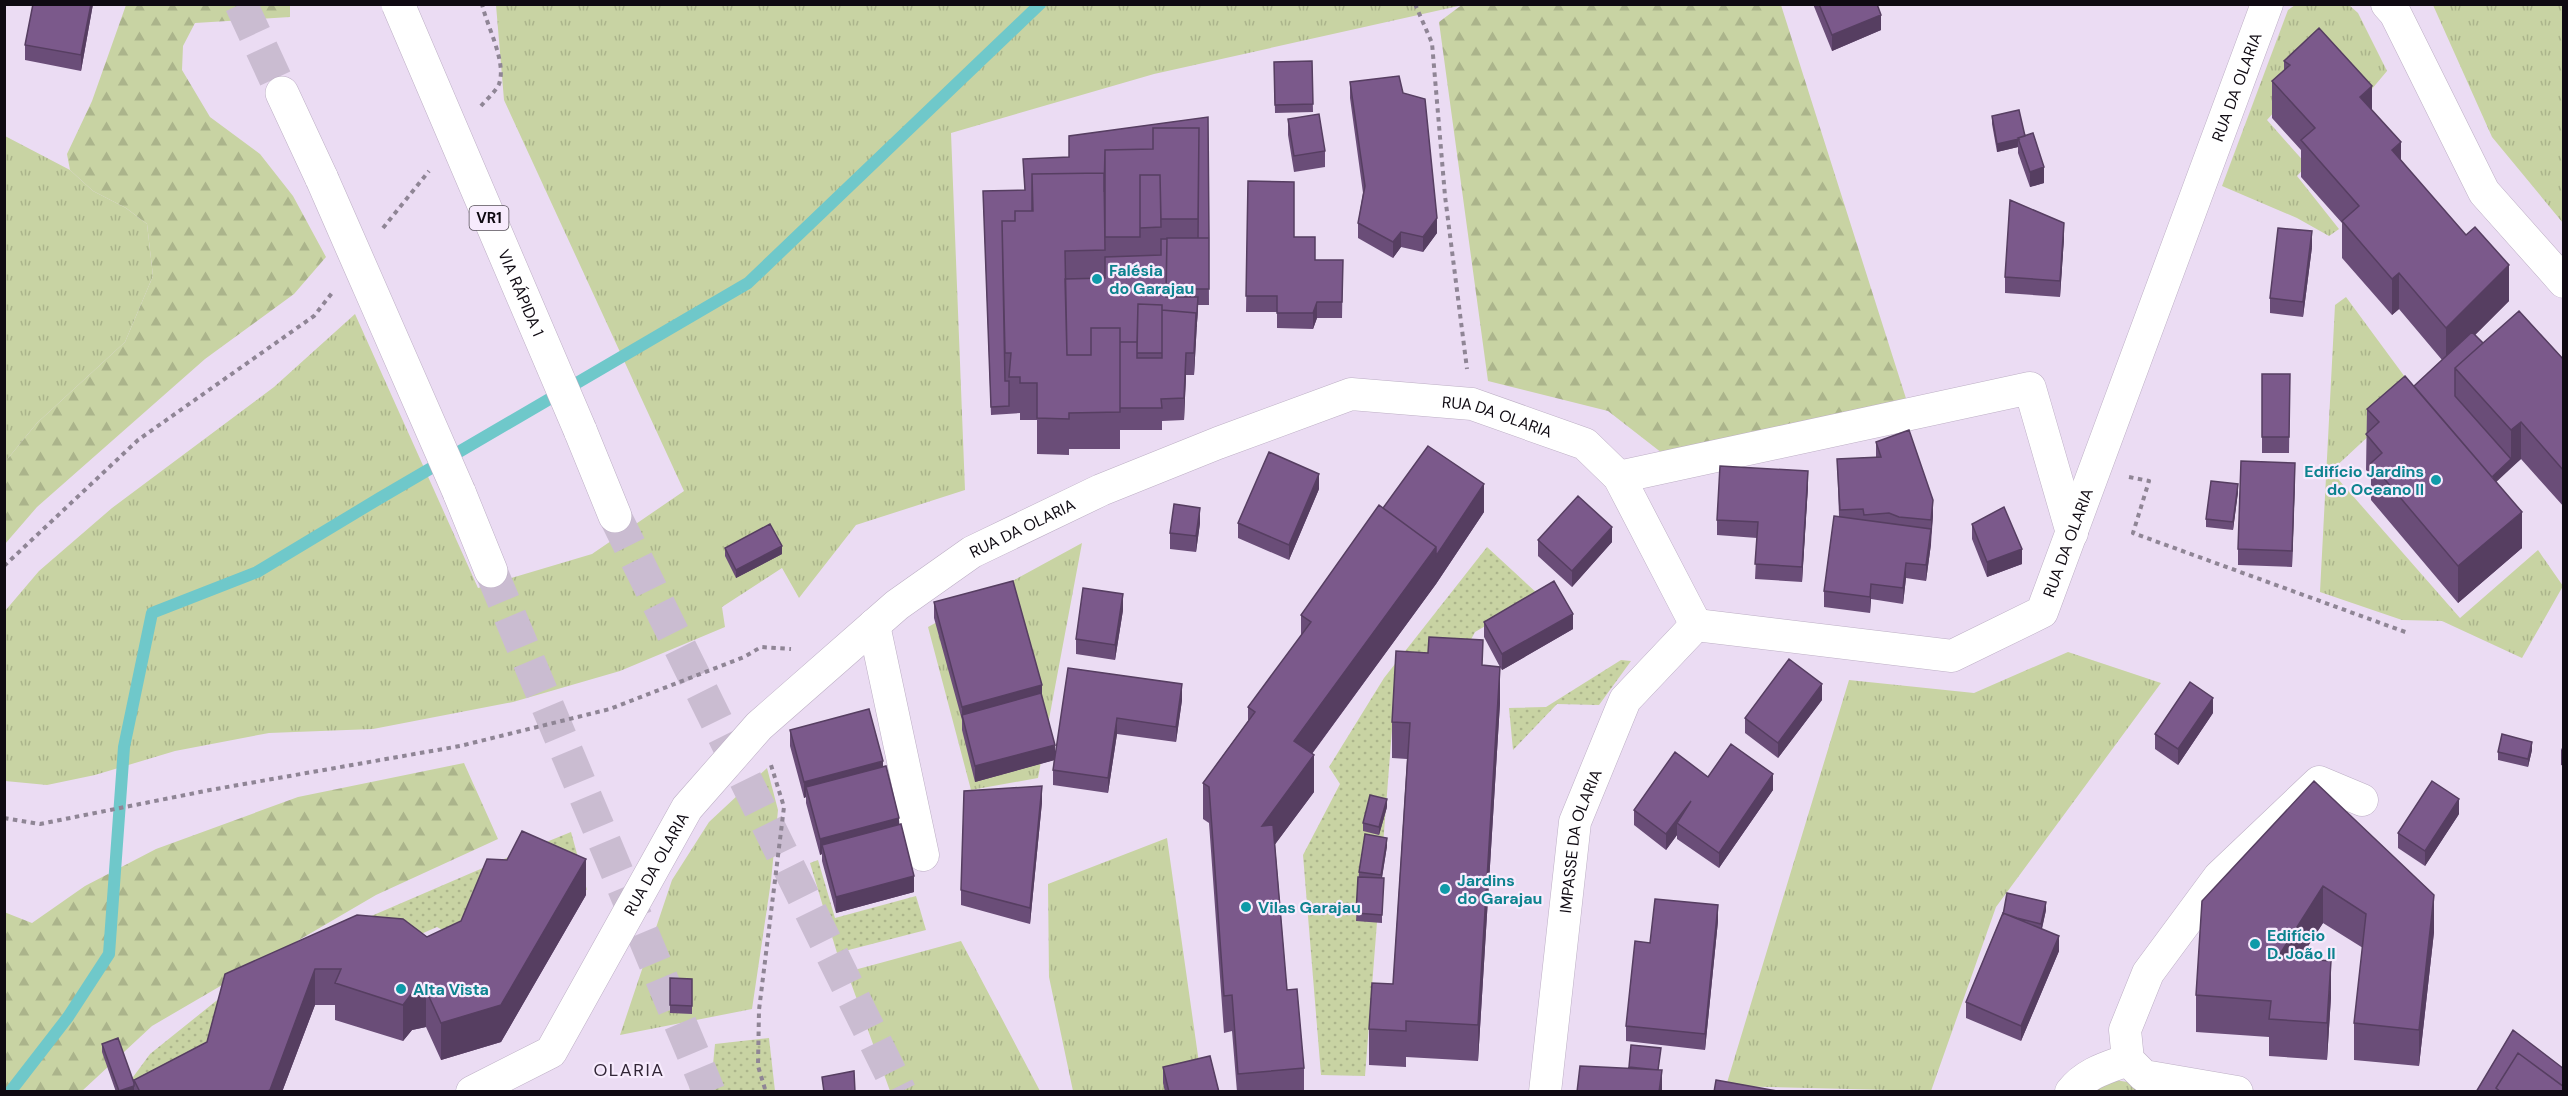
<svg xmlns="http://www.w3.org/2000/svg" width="2568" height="1096" font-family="'DM Sans',sans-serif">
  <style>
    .grass { fill: url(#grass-tufts) }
    .forest { fill: url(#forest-firs) }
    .garden { fill: url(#garden-dots) }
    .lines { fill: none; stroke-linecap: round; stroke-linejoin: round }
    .stream { stroke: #6fc8ca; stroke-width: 12 }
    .highway-tunnel { stroke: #cabcd1; stroke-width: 33; stroke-dasharray: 33 16; stroke-linecap: butt }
    .street-casing { stroke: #bdafc5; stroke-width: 33 }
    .highway-casing { stroke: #bdafc5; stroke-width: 34 }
    .path { stroke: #8f8595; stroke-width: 4; stroke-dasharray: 4.5 4.5; stroke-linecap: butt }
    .street { stroke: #fff; stroke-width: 32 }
    .highway { stroke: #fff; stroke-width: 33 }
    .highway-bridge-casing { stroke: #bdafc5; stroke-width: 34; stroke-linecap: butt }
    .highway-bridge { stroke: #fff; stroke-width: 33 }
    .wall { fill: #6a4d78; fill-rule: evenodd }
    .shaded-wall { fill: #563e61 }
    .building { fill: #7b598b; stroke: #563e61; stroke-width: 1.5 }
    .culture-dot { fill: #0f9aa8; stroke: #f7ebfd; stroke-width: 2 }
    .labels { text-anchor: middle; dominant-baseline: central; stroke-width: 4.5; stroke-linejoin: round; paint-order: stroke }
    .shield { fill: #f7ebfd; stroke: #554e58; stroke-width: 1.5 }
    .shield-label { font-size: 15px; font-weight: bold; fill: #0f0a12 }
    .street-label { font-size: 16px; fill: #0f0a12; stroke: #f7ebfd }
    .culture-label { font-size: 16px; font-weight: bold; fill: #0d838f; stroke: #f7ebfd; text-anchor: start }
    .neighbourhood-label { font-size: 18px; letter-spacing: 1.5px; fill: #322637; stroke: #f7ebfd }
  </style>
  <defs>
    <pattern id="grass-tufts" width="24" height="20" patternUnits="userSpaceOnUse" patternTransform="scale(1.5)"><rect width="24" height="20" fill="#c8d3a3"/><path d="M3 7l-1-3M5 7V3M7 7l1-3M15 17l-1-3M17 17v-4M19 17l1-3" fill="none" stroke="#abb48b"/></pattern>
    <pattern id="forest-firs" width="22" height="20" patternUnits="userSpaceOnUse" patternTransform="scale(1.5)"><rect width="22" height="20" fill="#c8d3a3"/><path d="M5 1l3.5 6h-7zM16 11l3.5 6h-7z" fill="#abb48b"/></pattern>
    <pattern id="garden-dots" width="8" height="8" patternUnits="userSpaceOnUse" patternTransform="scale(1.5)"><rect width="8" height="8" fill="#c8d3a3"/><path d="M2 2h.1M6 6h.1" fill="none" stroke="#abb48b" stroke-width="1.8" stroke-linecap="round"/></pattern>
  </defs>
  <rect width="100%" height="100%" fill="#ebdcf3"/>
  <path class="grass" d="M496 5H1463L1154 74 951 133 965 490 856 525 799 598 782 568 722 607 725 627 620 671 513 702 373 729 269 733 175 751 95 775 47 785 5 781V611L39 571 112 508 274 387 355 314 478 588 592 554 684 491 504 100Z
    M2295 5H2349L2358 13 2387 71 2366 96 2283 102 2267 120 2307 165 2297 176 2339 229 2329 236 2297 218 2222 186 2288 10Z
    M2433 5H2563V223L2492 137Z
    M5 136 70 170 93 191 126 208 147 224 153 276 125 342 37 423 5 462Z
    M2346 297 2416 392 2331 471 2460 618 2538 550 2563 586 2522 658 2442 621 2402 620 2320 592 2335 305Z
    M1082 543 1038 778 971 790 928 627Z
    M2068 652 2161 683 1996 907 1931 1091 1726 1086 1849 680 1974 693Z
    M767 768 778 810 771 881 752 1009 620 1035 672 880 709 822Z
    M1167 838 1203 1091H1073L1049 977 1048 884Z
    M961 941 1040 1091H890L847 972Z
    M2096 1077 2184 1091 2082 1092Z"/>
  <path class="forest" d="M1463 4 1781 5 1910 411 1671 460 1608 411 1488 381 1439 22Z
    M126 5H290V17L195 23 183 46 182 70 210 117 260 154 293 196 326 257 294 294 205 359 37 507 5 544V462L37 423 125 342 153 276 147 224 126 208 93 191 70 170 67 154 92 101Z
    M464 763 498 839 376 895 152 1026 82 1091H5L4 912 32 923 85 886 156 849 298 797Z"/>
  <path class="garden" d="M1487 547 1539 595 1475 632 1459 662 1396 678 1365 1076 1321 1075 1303 855 1340 784 1329 767 1384 678Z
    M1621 660 1631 661 1599 705 1557 704 1513 750 1509 708 1546 707Z
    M571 832 587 890 518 864 463 941 437 927 398 944 199 1073 122 1092 150 1054 216 1001 266 968 311 942 499 861Z
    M818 860 835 918 916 896 926 930 837 953 810 863Z
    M769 1038 775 1091H690L688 1073 712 1075 715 1044Z"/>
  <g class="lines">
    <path class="stream" d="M10 1092 68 1017 109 954 124 747 152 613 257 572 380 498 748 283 1040 4"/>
    <path class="highway-tunnel" d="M241 4 282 93
      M615 516 900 1092
      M491 571 709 1092"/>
    <g class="street-casing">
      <g id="street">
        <path d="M2387 4 2395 13 2484 192 2564 282"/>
        <path d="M1619 477 2030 388 2072 533"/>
        <path d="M874 625 923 855"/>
        <path id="s1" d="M1696 625 1952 656 2042 612 2267 4"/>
        <path id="s2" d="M472 1092 551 1052 687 808 759 726 897 605 972 552 1101 490 1218 443 1351 394 1472 404 1585 444 1619 477 1696 625"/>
        <path id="s3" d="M1545 1092 1575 822 1625 700 1696 625"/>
        <path d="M2071 1092C2086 1073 2106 1068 2128 1060"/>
        <path d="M2237 1092 2144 1076 2128 1060 2125 1030 2148 973 2219 877 2319 782 2362 800"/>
      </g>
    </g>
    <g class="highway-casing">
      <path id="highway" d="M282 93 322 179
        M580 430 615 516
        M459 492 491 571"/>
    </g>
    <path class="path" d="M1415 4 1432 43 1445 196 1467 369
      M481 106C486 100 496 91 499 84 507 62 487 27 482 4
      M383 228 429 171
      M2129 477 2149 481 2133 533 2408 633
      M4 566 138 440 314 316 332 293
      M4 818 40 824 210 790 460 746 610 709 744 657 761 647 791 649
      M765 1089 758 1066 759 1010 784 807 771 765"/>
    <use href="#street" class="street"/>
    <use href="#highway" class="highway"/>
    <g class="highway-bridge-casing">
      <g id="highway-bridge">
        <path id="s4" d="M398 4 580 430"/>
        <path d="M322 179 459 492"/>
      </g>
    </g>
    <use href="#highway-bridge" class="highway-bridge"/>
  </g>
  <path class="wall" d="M33 4H93L81 71 25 60V45Z
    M1813 4H1877L1881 30 1832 51Z
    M1312 61 1313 112 1275 113 1274 62Z
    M2284 61 2372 110 2401 160 2509 301 2475 335 2483 343 2564 360V507L2521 459 2511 467 2496 481 2522 548 2458 603 2371 500V475L2366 470 2367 409 2414 386 2442 360 2399 309 2392 315 2342 258V223L2301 177V150L2272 118V81L2284 70Z
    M1350 82 1437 233 1423 252 1401 247 1393 258 1358 238V223L1363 193 1350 98Z
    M1992 116 2025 136 2044 183 2030 187 2018 153V147L1997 152 1992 124Z
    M1208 117 1209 305H1198L1194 375H1186L1184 420 1162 421V430H1120V449H1069V455L1037 454V420H1020V413L991 415 983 191 1025 190 1023 167 1069 157ZM1105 179V231L1104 198Z
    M1288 119 1325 151V167L1294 172 1288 135Z
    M1248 181 1294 237 1315 260H1343L1342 318H1317L1313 329 1277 328V312H1246Z
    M2064 238 2060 297 2005 293V277Z
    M2312 247 2303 317 2270 313V298Z
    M2262 374H2290L2289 453H2262Z
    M1876 442 1933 516 1931 544 1926 581 1906 578 1903 604 1871 599 1870 613 1824 607V591L1839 516 1837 459 1876 457Z
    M2295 479 2292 567 2238 565V549Z
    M1808 486 1802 582 1755 579 1757 538 1717 535V520Z
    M1319 489 1289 560 1238 538V523Z
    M2238 492 2233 530 2206 527V519Z
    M1383 508 1484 512 1436 584 1312 754 1314 792 1275 844 1287 990 1304 1068V1092H1237L1232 1031 1224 1033 1209 823 1203 819V783L1248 721V707L1301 637V615Z
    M1200 523 1196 552 1170 549V533Z
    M1972 524 2022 564 1987 577 1972 539Z
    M1538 540 1612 542 1572 587 1538 556Z
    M725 548 782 554 736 578 725 556Z
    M934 602 1042 697 1055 758 1068 668 1182 700 1176 742 1117 734 1108 793 1053 785V770L1054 760 975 782 962 730V720L934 618Z
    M1123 610 1115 660 1076 654V639Z
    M1484 622 1573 629 1502 670 1500 667V703L1478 1061 1406 1057V1067L1369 1065V1029L1393 984 1407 759 1392 758V722L1483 665 1500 667 1484 637Z
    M1822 700 1778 758 1745 733V718Z
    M2213 713 2178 765 2155 749V734Z
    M790 730 883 766 899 825 914 892 836 913 822 861V854L820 855 806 803V797L804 798 790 746Z
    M2564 743V766L2561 765V750Z
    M2532 750 2528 767 2498 760V752Z
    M1708 777 1773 790 1719 868 1677 839V835L1666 850 1634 825V810Z
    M2314 781 2434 932 2419 1066 2354 1060V1023L2363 948 2323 923 2300 958 2331 997 2327 1060 2269 1056V1037L2196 1032V995Z
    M1042 802 1030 924 961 905V890Z
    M1387 807 1379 835 1363 831V823Z
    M2459 814 2425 866 2398 848V833Z
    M1387 846 1382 878V923L1356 921 1359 872Z
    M586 895 501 1042 441 1060 426 1027 412 1030 403 1041 335 1020V1005H315L282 1092H116L102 1052V1044L134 1083V1080L207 1042 225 974 427 937Z
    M2046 910 2042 929 2059 951 2021 1041 1966 1018V1002L2002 915Z
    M1718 921 1705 1050 1626 1041V1026L1650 943Z
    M692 979V1014L670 1013V1005Z
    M1163 1067 1219 1092H1165L1163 1083Z"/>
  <path class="shaded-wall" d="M91 4H93L81 71V55Z
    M1881 15V30L1832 51V35Z
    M2372 86V122L2360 97Z
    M2018 139V147L1997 152V144Z
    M2401 142V179L2392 150Z
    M2044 167V183L2030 187V172Z
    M1437 218V233L1423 252V237Z
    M2064 223V238L2060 297V281Z
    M2312 231V247L2303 317V302Z
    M1401 232V247L1393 258V242Z
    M2509 265V301L2446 364V328Z
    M2399 273V309L2392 315V279Z
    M1198 297V305L1194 375V353L1196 313Z
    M1317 302V318L1313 329V313Z
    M1186 353V375L1184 420V398Z
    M2521 422V459L2479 498V490L2511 459V430Z
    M2295 463V479L2292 567V551Z
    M1808 471V486L1802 582V567Z
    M1319 474V489L1289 560V545Z
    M1484 484V512L1436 584 1294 778V741L1436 547Z
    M2238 484V492L2233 530V522Z
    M1933 500V516L1931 536V520Z
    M1200 508V523L1196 552V536Z
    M2522 512V548L2458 603V566Z
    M1612 527V542L1572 587V571Z
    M1931 529V544L1926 581V565Z
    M782 546V554L736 578V570Z
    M2022 549V564L1987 577V562Z
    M1906 563V578L1903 604V588Z
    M1871 584V599L1870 613V597Z
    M1123 594V610L1115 660V645Z
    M1573 614V629L1502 670V654Z
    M1500 667V703L1478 1061V1025Z
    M1182 684V700L1176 742V727Z
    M1822 684V700L1778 758V743Z
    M1042 685V701L962 717V707Z
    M2213 698V713L2178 765V749Z
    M1117 718V734L1108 793V778Z
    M2532 742V750L2528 767V759Z
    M1055 745V760L975 782V766Z
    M1314 755V792L1262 862V826Z
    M883 761V776L806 787V797L804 798V782Z
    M1773 774V790L1719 868V853Z
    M1042 786V802L1030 924V908Z
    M1387 799V807L1379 835V827Z
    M2459 799V814L2425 866V851Z
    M1691 801 1677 823V835L1666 850V834Z
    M899 818V833L822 845V854L820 855V839Z
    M1387 838V846L1381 883V875Z
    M586 859V895L501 1042 441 1060V1023Z
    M914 876V892L836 913V897Z
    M2323 886V923L2278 993V957Z
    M2434 895V932L2419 1066V1030Z
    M2046 902V910L2041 932V924Z
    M1718 905V921L1705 1050V1034Z
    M2059 936V951L2021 1041V1026Z
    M2331 961V997L2327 1060V1023Z
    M315 969V1005L282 1092H266Z
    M426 990V1027L412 1030 403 1041V1005L412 993Z
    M1662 1070V1092H1659Z
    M134 1086V1092L119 1091Z"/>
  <path class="building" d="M33 4H91L81 55 25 45Z
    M1819 4H1877L1881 15 1832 35Z
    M2319 28 2372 86 2360 97 2401 142 2392 150 2466 235 2475 227 2509 265 2446 328 2399 273 2392 279 2342 221 2359 206 2301 140 2315 128 2272 81 2290 65 2284 61Z
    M1312 61 1313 104 1275 105 1274 62Z
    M1399 76 1403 93 1425 99 1437 218 1423 237 1401 232 1393 242 1358 223 1365 186 1350 82Z
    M2019 110 2025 136 2018 138 2019 139 1997 144 1992 116Z
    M1319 114 1325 151 1294 156 1288 119Z
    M1208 117 1209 238H1198L1199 128H1153V149L1105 150 1104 192V173L1032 174V211H1015V221H1002L1005 381H1009V406L991 407 983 191 1025 190 1023 159 1069 157V136Z
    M1153 128H1199L1198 219H1161L1160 175H1140V237H1105V150L1153 149Z
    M2033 133 2044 167 2030 172 2018 138Z
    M1104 173 1105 250 1065 251 1067 355H1091V328H1120V412L1069 413V419L1037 418V383H1020V377H1009L1011 353H1005L1002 221H1015V211H1033L1032 174Z
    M1140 175H1160L1161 227 1140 228Z
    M1248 181 1294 182V237H1315V260H1343L1342 302H1317L1313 313H1277V296H1246Z
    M2010 200 2064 223 2060 281 2005 277Z
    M2278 228 2312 231 2303 302 2270 298Z
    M1167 238H1209V289H1166Z
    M1161 239H1167L1166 297H1198L1196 327V313L1162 310V305L1138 304 1137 342H1120V328H1091V355H1067L1065 279 1105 278V257L1161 255Z
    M1138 304 1162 305V353H1137Z
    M1162 310 1196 313 1194 353H1186L1184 398 1161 399 1162 408H1120V342H1137V358H1162Z
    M2519 311 2564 360V471L2521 422 2511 430 2455 368Z
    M2472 332 2483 343 2455 368V396L2511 459 2492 477 2414 386Z
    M2262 374H2290L2289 437H2262Z
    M2405 376 2522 512 2458 566 2371 463 2382 453 2366 434 2379 422 2367 409Z
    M1909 430 1933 500 1931 520 1899 517 1889 513 1864 515 1863 509 1840 510 1837 459 1881 457 1876 442Z
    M1428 446 1484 484 1436 556V547L1383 508Z
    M1269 452 1319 474 1289 545 1238 523Z
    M2241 461 2295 463 2292 551 2238 549Z
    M1720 466 1808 471 1802 567 1755 564 1758 522 1717 520Z
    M2211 481 2238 484 2233 522 2206 519Z
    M1578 496 1612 527 1572 571 1538 540Z
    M1174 504 1200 508 1196 536 1170 533Z
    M1379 505 1436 547 1294 741 1314 755 1262 826 1273 825 1287 990 1297 989 1304 1068 1238 1074 1232 995 1224 996 1209 787 1203 783 1255 712 1248 707 1311 622 1301 615Z
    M2004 507 2022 549 1987 562 1972 524Z
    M1834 516 1931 529 1926 565 1906 563 1903 588 1871 584 1870 597 1824 591Z
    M770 524 782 546 736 570 725 548Z
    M1013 581 1042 685 962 707 934 602Z
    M1554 581 1573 614 1502 654 1484 622Z
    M1083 588 1123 594 1115 645 1076 639Z
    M1429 637 1483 640 1482 665 1500 667 1478 1025 1406 1021V1031L1369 1029 1372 983 1393 984 1410 723 1392 722 1396 651 1428 653Z
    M1789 659 1822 684 1778 743 1745 718Z
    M1068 668 1182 684 1176 727 1117 718 1108 778 1053 770Z
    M2190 682 2213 698 2178 749 2155 734Z
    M1041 693 1055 745 975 766 962 715Z
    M869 709 883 761 804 782 790 730Z
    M2502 734 2532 742 2528 759 2498 752Z
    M1731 744 1773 774 1719 853 1677 823 1691 801 1666 834 1634 810 1675 752 1708 777Z
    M886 766 899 818 820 839 806 787Z
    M2314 781 2434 895 2419 1030 2354 1023 2366 914 2323 886 2278 957 2331 961 2327 1023 2269 1019 2271 1001 2196 995 2202 901Z
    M2432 781 2459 799 2425 851 2398 833Z
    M1042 786 1030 908 961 890 964 791Z
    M1370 795 1387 799 1379 827 1363 823Z
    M901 824 914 876 836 897 822 845Z
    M522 831 586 859 501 1005 441 1023 426 990 412 993 403 1005 335 983 341 969H315L270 1090 266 1092H140L134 1080 207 1042 225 974 357 915 403 919 427 937 461 921 487 859 507 860Z
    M1365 834 1387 838 1381 875 1359 872Z
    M1358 877 1384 878 1382 915 1356 913Z
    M2007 893 2046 902 2041 924 2017 918 2003 913V915Z
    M1655 899 1718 905 1705 1034 1626 1026 1635 941 1650 943Z
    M2003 913 2059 936 2021 1026 1966 1002Z
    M670 978 692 979V1006L670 1005Z
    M2513 1030 2564 1069V1087L2518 1053 2496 1088 2499 1091V1092H2476Z
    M118 1038 134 1083V1086L119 1091 102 1044Z
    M1631 1045 1661 1048 1658 1070 1629 1067Z
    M2518 1053 2564 1087V1092H2501L2496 1088Z
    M1210 1056 1219 1092H1169L1163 1067Z
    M1580 1066 1662 1070 1659 1092H1577Z
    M854 1071 855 1092H824L822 1077Z
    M1716 1080 1783 1092H1714Z"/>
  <g class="culture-dot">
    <circle cx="1097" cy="279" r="6"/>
    <circle cx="2436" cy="480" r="6"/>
    <circle cx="1445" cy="889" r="6"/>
    <circle cx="1246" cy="907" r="6"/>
    <circle cx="2255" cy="944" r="6"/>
    <circle cx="401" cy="989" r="6"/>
  </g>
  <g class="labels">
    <rect class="shield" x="469.5" y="206" width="39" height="24" rx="4.5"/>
    <g class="shield-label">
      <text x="489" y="218">VR1</text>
    </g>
    <g class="street-label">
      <text stroke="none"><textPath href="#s1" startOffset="918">RUA DA OLARIA</textPath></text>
      <text stroke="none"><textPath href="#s4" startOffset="314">VIA RÁPIDA 1</textPath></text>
      <text stroke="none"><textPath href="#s2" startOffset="1312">RUA DA OLARIA</textPath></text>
      <text stroke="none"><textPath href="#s2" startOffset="808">RUA DA OLARIA</textPath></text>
      <text stroke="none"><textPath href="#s1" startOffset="432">RUA DA OLARIA</textPath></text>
      <text stroke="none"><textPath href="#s3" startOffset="254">IMPASSE DA OLARIA</textPath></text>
      <text stroke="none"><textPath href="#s2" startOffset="304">RUA DA OLARIA</textPath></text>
    </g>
    <g class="culture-label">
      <text x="1109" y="270">Falésia<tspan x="1109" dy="18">do Garajau</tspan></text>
      <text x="2424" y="471" text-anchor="end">Edifício Jardins<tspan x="2424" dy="18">do Oceano II</tspan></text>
      <text x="1457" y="880">Jardins<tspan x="1457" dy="18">do Garajau</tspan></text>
      <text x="1258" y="907">Vilas Garajau</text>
      <text x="2267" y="935">Edifício<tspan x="2267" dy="18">D. João II</tspan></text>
      <text x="413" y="989">Alta Vista</text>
    </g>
    <g class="neighbourhood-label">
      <text x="629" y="1070">OLARIA</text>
    </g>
  </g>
  <rect width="2568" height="1096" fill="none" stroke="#0f0a12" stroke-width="12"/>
</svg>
